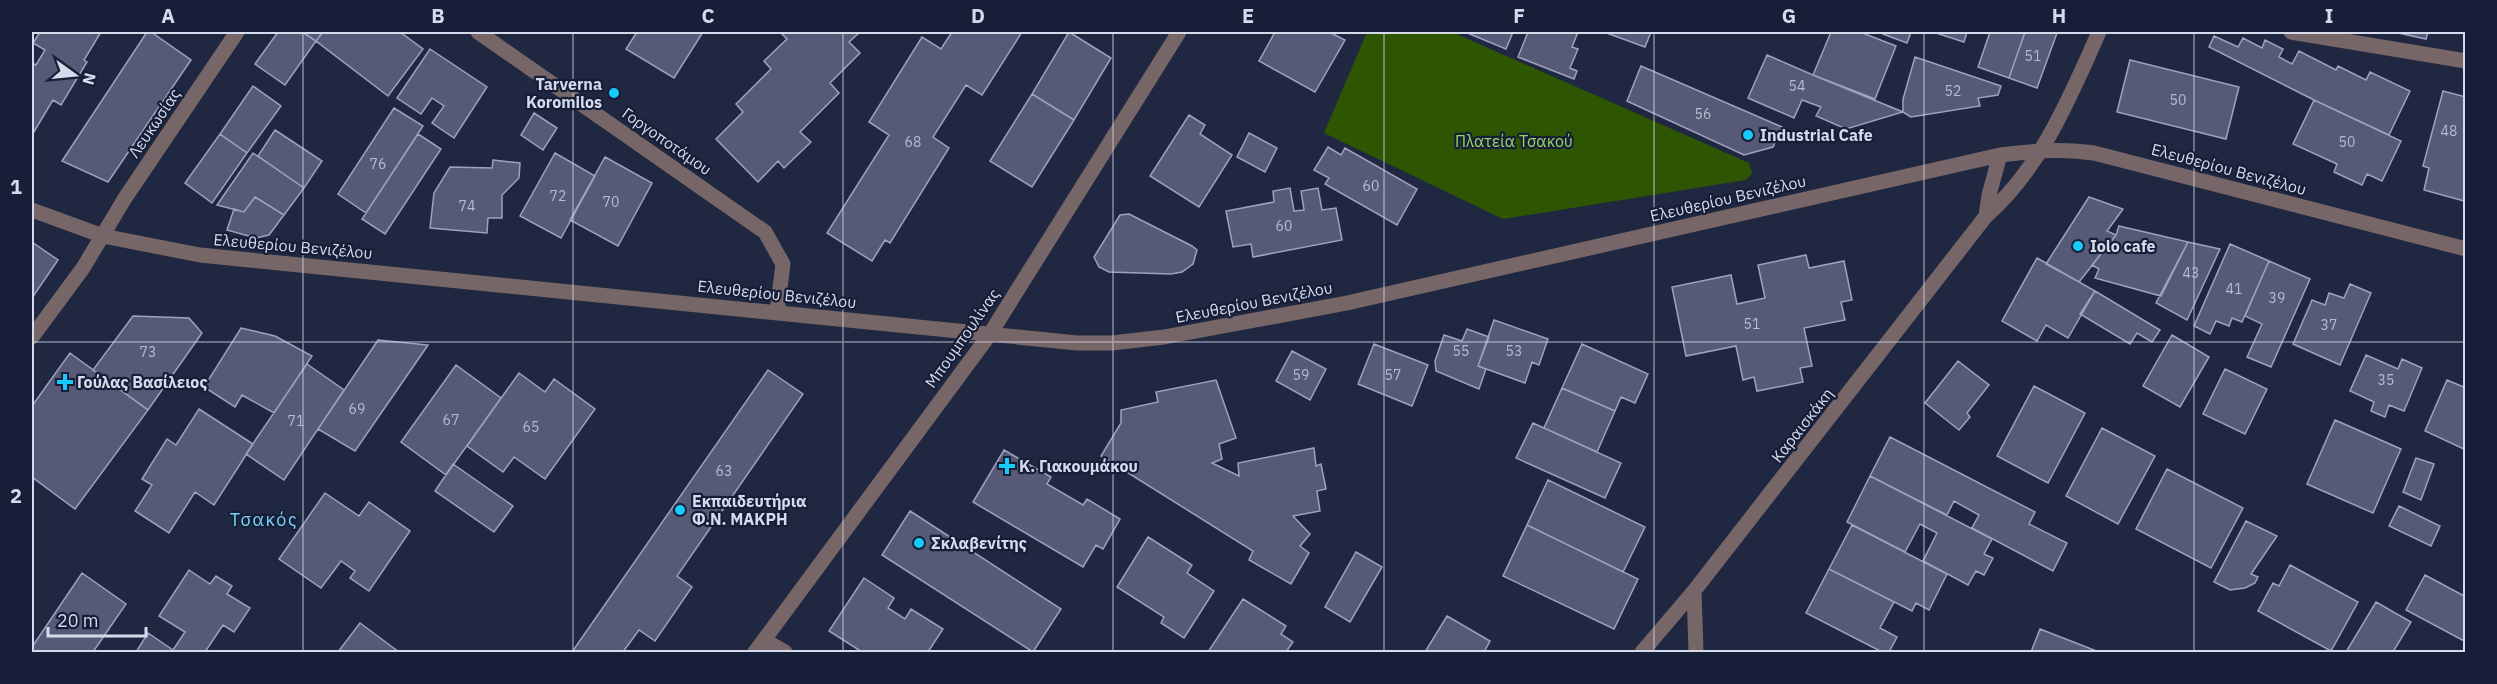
<svg xmlns="http://www.w3.org/2000/svg" width="2497" height="684" font-family="'IBM Plex Sans',sans-serif">
  <style>
    .green { fill: #2e5502 }
    .building { fill: #575a77; stroke: #9ea1c2; stroke-width: 1.5 }
    .lines { fill: none; stroke-linecap: round; stroke-linejoin: round }
    .minor { stroke: #776667; stroke-width: 15 }
    .grid { fill: none; stroke: #d5dbec; stroke-width: 1.5; stroke-opacity: 0.55 }
    .poi-dot { fill: #16cafb; stroke: #171e37; stroke-width: 2 }
    .labels { text-anchor: middle; dominant-baseline: central; stroke-width: 4.5; stroke-linejoin: round; paint-order: stroke }
    .number-label { font-size: 14px; fill: #b6bbcf }
    .poi-label { font-size: 16px; font-weight: bold; fill: #d5dbec; stroke: #171e37; text-anchor: start }
    .street-label { font-size: 16px; fill: #d5dbec; stroke: #171e37 }
    .park-label { font-size: 16px; fill: #95d664; stroke: #171e37 }
    .neighbourhood-label { font-size: 18px; letter-spacing: 1.5px; fill: #77d3f5; stroke: #171e37 }
    .neatline { fill: none; stroke: #d5dbec; stroke-width: 2 }
    .grid-label { font-size: 20px; text-anchor: middle; font-weight: bold; fill: #d5dbec }
  </style>
  <rect width="100%" height="100%" fill="#202841"/>
  <path class="green" d="M1367 32H1452L1749 163 1752 173 1746 180 1503 219 1324 133Z"/>
  <path class="building" d="M40 32H101L84 60 87 62 61 105 53 100 32 135V63L36 65 45 50 33 43Z
    M147 32H151L191 60 108 182 62 161Z
    M278 32H302L316 41 285 85 255 64Z
    M302 32H323L316 41Z
    M323 32H400L423 49 388 96 316 41Z
    M637 32H703L674 78 626 49Z
    M780 32H860L849 42 860 53 830 83 839 93 800 132 811 142 784 168 778 161 758 182 716 139 743 112 736 104 771 69 764 61 787 39Z
    M952 32H1022L982 95 966 85 933 137 949 148 890 243 885 240 872 261 827 233 889 135 869 122 922 37 941 49Z
    M1069 32 1111 58 1074 120 1032 94Z
    M1275 32H1335L1333 34 1345 40 1315 92 1259 61Z
    M1465 32H1513L1506 49Z
    M1528 32H1578L1572 47 1578 49 1570 68 1577 71 1574 79 1518 57Z
    M1604 32H1651L1645 47Z
    M1831 32H1860L1896 46 1875 99 1813 75Z
    M1884 32H1911L1907 43 1883 34Z
    M1933 32H1967L1964 42Z
    M1990 32H2025L2009 78 1978 67Z
    M2025 32 2057 33 2037 88 2009 78Z
    M2394 32H2428L2426 39Z
    M2214 36 2238 47 2243 38 2262 48 2265 40 2283 49 2279 57 2292 64 2299 51 2336 70 2338 66 2366 80 2370 72 2410 91 2389 135 2314 100 2209 47Z
    M430 49 487 87 454 138 432 123 444 106 432 98 421 114 397 98Z
    M1767 55 1813 75 1903 112 1846 129 1816 116 1821 107 1802 100 1794 118 1748 98Z
    M1915 57 2001 86 1998 95 1978 98 1980 106 1911 117 1903 112V99Z
    M2130 60 2239 87 2226 139 2117 112Z
    M1641 66 1782 127 1773 147 1744 155 1627 101Z
    M253 86 281 106 247 153 220 134Z
    M2443 91 2466 97 2464 201 2424 190 2429 168 2423 166Z
    M1032 94 1074 120 1032 187 990 161Z
    M2314 100 2401 141 2382 181 2367 174 2362 185 2334 172 2337 164 2293 144Z
    M394 108 423 126 366 213 338 194Z
    M534 113 557 128 543 150 521 135Z
    M1189 115 1205 125 1200 134 1232 155 1199 207 1150 176Z
    M275 130 322 161 304 188 258 156Z
    M1249 133 1277 148 1265 172 1237 157Z
    M220 134 247 153 212 203 185 183Z
    M418 134 441 149 385 234 362 219Z
    M1328 147 1341 155 1345 148 1417 189 1397 225 1325 184 1329 178 1314 170Z
    M253 153 304 188 284 215 255 197 244 212 217 205Z
    M555 153 595 176 561 238 520 216Z
    M605 157 652 183 618 246 570 220Z
    M493 160 520 163 519 178 502 195V218H488L487 233 430 228 434 193 450 167 492 168Z
    M1290 188 1294 211 1304 210 1301 191 1318 188 1322 210 1336 208 1342 240 1253 257 1251 244 1233 247 1226 211 1274 202 1273 191Z
    M255 197 284 215 269 235 256 238 227 230 234 209 244 212Z
    M2089 197 2123 209 2107 231 2116 235 2079 282 2046 264Z
    M1129 214 1192 246 1197 250 1193 264 1182 272 1171 274 1109 272 1099 267 1094 257 1120 215Z
    M2119 226 2188 242 2161 296 2095 278 2099 269 2092 265 2116 235Z
    M32 242 58 260 32 298Z
    M2188 242 2220 249 2187 320 2156 303Z
    M2230 244 2269 261 2242 322 2232 318 2229 326 2216 321 2210 334 2194 326Z
    M1806 255 1809 268 1844 261 1852 300 1841 302 1845 320 1804 328 1812 366 1800 368 1803 382 1757 391 1754 377 1743 380 1736 346 1686 356 1672 287 1731 275 1737 304 1765 298 1758 265Z
    M2037 258 2095 291 2068 338 2046 325 2037 341 2002 321Z
    M2269 261 2310 279 2271 367 2247 357 2262 324 2245 316Z
    M2350 284 2371 293 2340 365 2293 344 2312 300 2325 305 2329 293 2344 298Z
    M2095 291 2160 330 2152 342 2137 333 2130 344 2080 314Z
    M133 316 189 318 202 333 148 410 93 370Z
    M1494 320 1548 339 1539 365 1532 362 1525 383 1478 366Z
    M241 328 275 336 312 356 274 413 242 395 235 407 204 387Z
    M1467 329 1489 337 1478 366 1486 369 1479 389 1436 371 1435 361 1444 335 1462 341Z
    M2172 335 2209 357 2180 407 2143 386Z
    M378 340 428 345 355 451 318 429Z
    M1374 344 1428 365 1412 406 1358 384Z
    M1582 344 1648 374 1635 403 1621 397 1615 411 1562 388Z
    M1292 351 1326 369 1310 400 1276 381Z
    M70 353 148 410 75 509 32 477V406Z
    M2366 355 2398 369 2402 359 2422 368 2404 411 2389 405 2385 417 2371 411 2374 402 2350 391Z
    M1958 361 1989 385 1967 413 1970 417 1959 430 1925 403Z
    M307 364 344 390 284 480 246 454Z
    M456 365 501 398 446 475 401 442Z
    M2225 369 2267 389 2245 434 2203 414Z
    M768 370 803 394 677 576 692 587 655 641 639 630 623 652H572Z
    M519 373 545 392 554 379 595 409 545 479 514 457 503 472 467 446Z
    M1216 380 1236 438 1219 444 1222 459 1212 463 1239 476 1238 463 1314 448 1316 466 1321 464 1326 489 1317 491 1320 511 1293 516 1310 534 1300 546 1309 553 1291 584 1249 560 1253 551 1101 456 1121 423V410L1158 402 1156 392Z
    M2447 380 2466 388V450L2425 431Z
    M2034 386 2085 413 2048 483 1997 456Z
    M1562 388 1615 411 1597 452 1544 428Z
    M199 409 253 444 214 505 195 492 169 533 135 511 152 485 142 479 167 439 176 445Z
    M2335 420 2401 449 2373 513 2307 484Z
    M1533 423 1621 463 1605 498 1516 458Z
    M2102 428 2155 456 2118 524 2066 496Z
    M1890 437 2035 512 2029 524 2067 543 2053 571 1972 528 1979 515 1954 501 1947 515 1870 476Z
    M1004 450 1051 477 1047 484 1083 505 1087 499 1120 519 1103 549 1096 545 1083 567 973 502Z
    M2416 458 2434 464 2421 500 2403 492Z
    M453 464 513 506 494 532 435 491Z
    M2167 469 2243 508 2211 568 2136 529Z
    M1870 476 1992 539 1984 554 1993 558 1984 575 1976 571 1968 585 1923 561 1937 533 1920 524 1905 552 1847 522Z
    M1548 480 1645 527 1623 572 1527 525Z
    M325 493 359 516 369 502 410 531 369 591 350 578 355 571 341 561 321 588 279 559Z
    M2399 506 2440 526 2431 546 2389 526Z
    M910 511 1061 609 1033 652 882 555Z
    M2246 521 2277 536 2251 574 2258 577 2255 583 2245 588 2230 590 2214 582Z
    M1527 525 1638 579 1614 629 1503 576Z
    M1852 525 1947 574 1929 610 1916 603 1912 611 1829 569Z
    M1148 537 1192 565 1187 573 1214 591 1184 638 1161 623 1164 617 1117 587Z
    M1356 552 1382 567 1350 622 1325 607Z
    M2290 565 2358 602 2331 651 2258 611 2273 583 2279 586Z
    M1829 569 1894 602 1880 628 1897 637 1889 652H1882L1806 613Z
    M189 570 210 584 216 576 232 586 227 594 250 608 234 632 223 625 205 652H136L148 633 173 650 185 632 159 616Z
    M82 573 126 604 93 652H32V647Z
    M2425 575 2466 597V642L2406 610Z
    M864 578 894 598 888 608 905 619 911 609 943 629 928 652H862L829 631Z
    M1243 599 1286 626 1281 634 1293 642 1286 652H1208Z
    M2376 602 2411 622 2393 652H2346Z
    M1447 616 1490 641 1484 652H1425Z
    M360 623 399 652H338Z
    M2040 629 2099 652H2031Z"/>
  <g class="lines">
    <path class="minor" d="M478 32 765 232 783 264 777 312
      M2291 32 2466 61
      M32 210 103 236 200 255 1077 343H1112L1164 337 1347 303 2000 155C2032 151 2062 148 2094 153L2466 249
      M1986 216 1989 195 2000 155
      M32 337 83 268 125 198 237 32
      M1694 591 1696 652
      M764 640 785 652
      M755 652 990 334 1179 32
      M1642 652 1694 591 1986 216C2041 168 2070 97 2099 32"/>
  </g>
  <path class="grid" d="M303 32V652M573 32V652M843 32V652M1113 32V652M1384 32V652M1654 32V652M1924 32V652M2194 32V652M32 342H2466"/>
  <g class="poi-dot">
    <circle cx="614" cy="93" r="6"/>
    <circle cx="1748" cy="135" r="6"/>
    <circle cx="2078" cy="246" r="6"/>
    <path d="M62 373h6v6h6v6h-6v6h-6v-6h-6v-6h6z"/>
    <path d="M1004 457h6v6h6v6h-6v6h-6v-6h-6v-6h6z"/>
    <circle cx="680" cy="510" r="6"/>
    <circle cx="919" cy="543" r="6"/>
  </g>
  <g class="labels">
    <g class="number-label">
      <text x="2033" y="56">51</text>
      <text x="1797" y="86">54</text>
      <text x="1953" y="91">52</text>
      <text x="2178" y="100">50</text>
      <text x="1703" y="114">56</text>
      <text x="2449" y="131">48</text>
      <text x="913" y="142">68</text>
      <text x="2347" y="142">50</text>
      <text x="378" y="164">76</text>
      <text x="1371" y="186">60</text>
      <text x="558" y="196">72</text>
      <text x="611" y="202">70</text>
      <text x="467" y="206">74</text>
      <text x="1284" y="226">60</text>
      <text x="2191" y="273">43</text>
      <text x="2234" y="289">41</text>
      <text x="2277" y="298">39</text>
      <text x="1752" y="324">51</text>
      <text x="2329" y="325">37</text>
      <text x="1461" y="351">55</text>
      <text x="1514" y="351">53</text>
      <text x="148" y="352">73</text>
      <text x="1301" y="375">59</text>
      <text x="1393" y="375">57</text>
      <text x="2386" y="380">35</text>
      <text x="357" y="409">69</text>
      <text x="451" y="420">67</text>
      <text x="296" y="421">71</text>
      <text x="531" y="427">65</text>
      <text x="724" y="471">63</text>
    </g>
    <g class="poi-label">
      <text x="602" y="84" text-anchor="end">Tarverna<tspan x="602" dy="18">Koromilos</tspan></text>
      <text x="1760" y="135">Industrial Cafe</text>
      <text x="2090" y="246">Iolo cafe</text>
      <text x="77" y="382">Γούλας Βασίλειος</text>
      <text x="1019" y="466">Κ. Γιακουμάκου</text>
      <text x="692" y="501">Εκπαιδευτήρια<tspan x="692" dy="18">Φ.Ν. ΜΑΚΡΗ</tspan></text>
      <text x="931" y="543">Σκλαβενίτης</text>
    </g>
    <g class="street-label">
      <text transform="translate(154 123) rotate(-56)">Λευκωσίας</text>
      <text transform="translate(667 141) rotate(35)">Γοργοποτάμου</text>
      <text transform="translate(2229 169) rotate(15)">Ελευθερίου Βενιζέλου</text>
      <text transform="translate(1728 198) rotate(-13)">Ελευθερίου Βενιζέλου</text>
      <text transform="translate(293 246) rotate(5)">Ελευθερίου Βενιζέλου</text>
      <text transform="translate(777 294) rotate(6)">Ελευθερίου Βενιζέλου</text>
      <text transform="translate(1254 302) rotate(-11)">Ελευθερίου Βενιζέλου</text>
      <text transform="translate(962 338) rotate(-55)">Μπουμπουλίνας</text>
      <text transform="translate(1802 425) rotate(-52)">Καραισκάκη</text>
    </g>
    <g class="park-label">
      <text x="1514" y="141">Πλατεία Τσακού</text>
    </g>
    <g class="neighbourhood-label">
      <text x="264" y="519">Τσακός</text>
    </g>
  </g>
  <rect width="2497" height="684" fill="none" stroke="#171e37" stroke-width="66"/>
  <g transform="translate(75 75) rotate(105)" stroke="#171e37" stroke-width="4.5" paint-order="stroke">
  <path d="M0-4.5L10 22L0 15L-10 22Z" fill="#d5dbec"/>
  <text y="-9" font-size="16" font-weight="bold" text-anchor="middle" fill="#d5dbec">N</text>
  </g>
  <path d="M48 627v9h98v-9" fill="none" stroke="#d5dbec" stroke-width="3"/>
  <text x="57" y="627" font-size="18" fill="#d5dbec" stroke="#171e37" stroke-width="4.5" paint-order="stroke">20 m</text>
  <rect x="33" y="33" width="2431" height="618" class="neatline"/>
  <g class="grid-label">
    <text x="168" y="23">A</text>
    <text x="438" y="23">B</text>
    <text x="708" y="23">C</text>
    <text x="978" y="23">D</text>
    <text x="1248" y="23">E</text>
    <text x="1519" y="23">F</text>
    <text x="1789" y="23">G</text>
    <text x="2059" y="23">H</text>
    <text x="2329" y="23">I</text>
    <text x="16" y="194">1</text>
    <text x="16" y="503">2</text>
  </g>
</svg>
